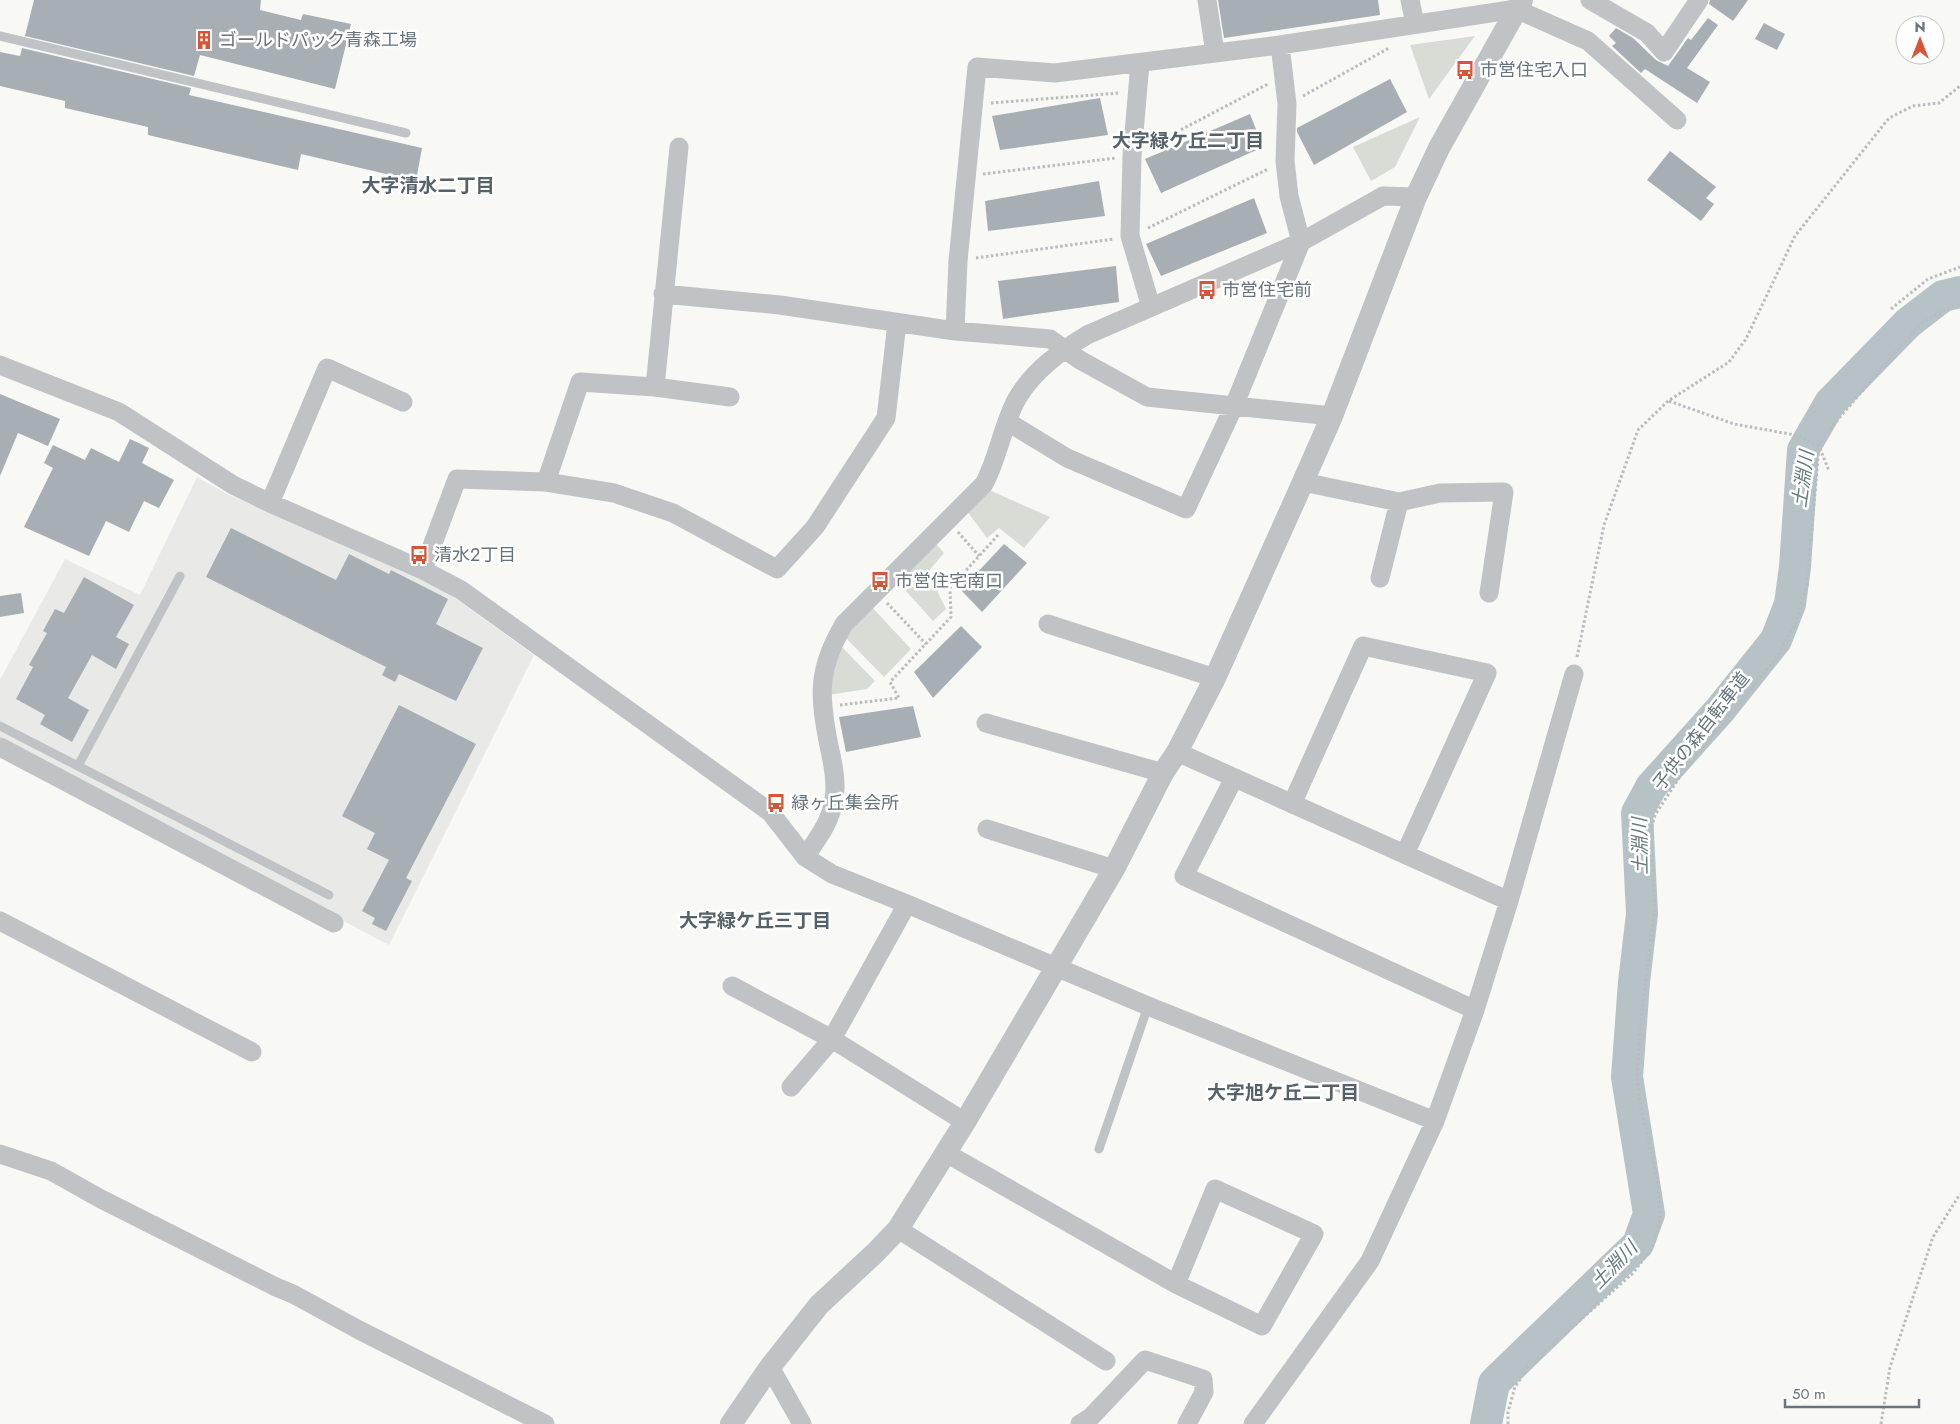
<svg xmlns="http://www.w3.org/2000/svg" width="1960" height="1424" font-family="Jost,'Noto Sans JP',sans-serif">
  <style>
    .built { fill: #e9e9e8 }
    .green { fill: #d8dcd5 }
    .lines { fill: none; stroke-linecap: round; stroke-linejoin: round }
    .river { stroke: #b6c2c6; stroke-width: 32 }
    .building { fill: #a7aeb4 }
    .path { stroke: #b9bcbe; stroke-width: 3; stroke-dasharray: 2.5 2.5; stroke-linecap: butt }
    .service { stroke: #bfc3c6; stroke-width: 9 }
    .minor { stroke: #bfc3c6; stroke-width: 19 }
    .tertiary { stroke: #bfc3c6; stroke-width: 22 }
    .labels { text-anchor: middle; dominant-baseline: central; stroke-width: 5; stroke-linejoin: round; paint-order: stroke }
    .poi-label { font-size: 18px; fill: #65747e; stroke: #fff; text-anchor: start }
    .street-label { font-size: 18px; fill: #65747e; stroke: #fff }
    .neighbourhood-label { font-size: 19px; font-weight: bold; fill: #56626a; stroke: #fff }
    .water-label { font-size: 19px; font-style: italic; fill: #657a7f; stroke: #fff }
  </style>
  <rect width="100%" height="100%" fill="#f8f8f5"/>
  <path class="built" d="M197 477 227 494 405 570 448 593 534 655 389 945 0 740V680L65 559 140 595Z"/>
  <path class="green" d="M1475 36 1429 99 1410 45Z
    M1420 117 1395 167 1371 181 1353 147Z
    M989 490 1050 517 1024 548 999 528 987 538 967 511Z
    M932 539 944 553 928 572 946 609 933 621 895 579Z
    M869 604 911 649 884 677 844 636Z
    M839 644 875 681 867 689 828 695Z"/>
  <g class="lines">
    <path class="river" d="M1486 1424 1494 1383 1638 1244 1649 1214 1627 1077 1634 982 1642 914 1637 813 1651 787 1720 710 1776 640 1790 604 1795 567 1803 450 1830 403 1908 323 1943 296 1960 292"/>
  </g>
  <path class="building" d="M34 0H261L260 10 301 20 303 14 351 24 335 89 200 55 194 76 25 36Z
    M1218 0H1378L1380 15 1224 38Z
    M1710 0H1748L1733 21 1709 4Z
    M1708 18 1718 25 1687 68 1710 82 1697 103 1645 69 1641 73 1612 46 1616 43 1609 36 1616 28 1633 38 1656 60 1668 66 1688 38 1691 40Z
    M1764 23 1785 34 1777 50 1755 39Z
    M22 48 191 88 189 95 422 148 416 181 301 154 298 170 148 135V127L65 108V101L0 86V52L20 56Z
    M1390 79 1407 112 1314 165 1297 132V128Z
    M1100 98 1108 135 1000 150 992 116Z
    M1250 114 1263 147 1161 193 1145 159Z
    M1670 151 1716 187 1706 198 1714 204 1701 221 1647 180Z
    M1099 181 1105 216 988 231 985 201Z
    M1254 198 1267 233 1161 276 1146 244Z
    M1116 266 1119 302 1003 319 998 281Z
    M0 394 60 419 48 446 18 433 0 476Z
    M130 439 149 448 142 463 174 480 159 508 144 501 129 532 106 521 89 556 24 527 53 468 44 463 53 445 85 460 91 448 119 462Z
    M231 528 336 580 349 554 389 574 391 570 448 599 436 624 483 648 456 701 399 674 395 682 382 675 386 667 206 577Z
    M1004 544 1027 563 982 612 961 590Z
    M84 577 134 605 116 637 129 644 116 669 92 655 68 698 89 710 72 742 40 724 45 715 16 699 33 667 29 665 47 633 43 631 55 609 64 613Z
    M21 593 24 613 0 617V596Z
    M961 626 982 647 933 698 914 672Z
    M399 705 476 744 406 878 412 881 386 931 372 924 375 918 362 911 389 860 367 849 375 833 342 816Z
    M913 706 921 737 846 752 839 717Z"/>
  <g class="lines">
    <path class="path" d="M1303 96 1389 48
      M991 103 1119 93
      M1150 146 1268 84
      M983 174 1116 158
      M1148 228 1268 169
      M976 258 1114 239
      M1891 309 1928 279 1960 267
      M1669 401 1734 424 1795 435 1819 446 1829 471
      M958 532 979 556
      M887 603 926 644
      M1577 657 1604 525 1638 430 1668 401 1729 362 1746 339 1795 236 1889 118 1913 106 1939 103 1960 86
      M840 705 899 698 890 682 951 617 950 588 999 534
      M1508 1424V1412L1515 1387 1529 1366 1633 1273 1652 1248 1660 1224 1658 1183 1640 1103 1637 1076 1641 1018 1655 907 1650 834 1655 815 1681 775 1777 657 1795 624 1807 585 1819 446 1834 424 1919 325 1935 315 1960 304
      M1881 1424 1890 1367 1933 1237 1960 1194"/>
    <path class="service" d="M0 36 406 133
      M0 726 329 895
      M78 766 180 576
      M1099 1149 1148 1006"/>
    <path class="minor" d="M1207 0 1215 53
      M1410 0 1415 24
      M1590 0 1647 33 1664 52 1699 0
      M1140 63 1132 156 1130 236 1151 307
      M663 294 780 305 955 331 1050 339 1080 360 1147 397 1332 416
      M955 331 958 261 977 67 1055 73 1280 45 1516 9 1588 41 1677 120
      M0 365 119 412 233 485 270 503 423 570 461 590 770 812 805 857 832 874 907 904 1148 1006 1435 1121 1475 1010 1509 901 1574 674
      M655 387 730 397
      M1008 422 1067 458 1186 509 1234 406 1301 242 1289 196 1285 161 1287 104 1280 45
      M546 482 614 493 673 513 777 569 815 527 886 418 897 323
      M1303 482 1399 502 1440 493 1504 492 1489 593
      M270 503 327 368 403 402
      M423 570 457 479 546 482 580 382 655 387 679 147
      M1380 578 1399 502
      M1048 624 1215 678
      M986 723 1163 773
      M0 747 334 923
      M1177 752 1509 901
      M1234 778 1184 876 1475 1010
      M1292 804 1363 646 1487 673 1405 854
      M987 829 1114 869
      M805 857C817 839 831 822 834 799 837 782 833 763 829 746 819 695 817 670 844 624L984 484C999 456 1003 422 1018 397 1034 370 1061 351 1087 335L1301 242 1383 196 1416 197
      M0 921 252 1052
      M732 986 832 1039 965 1122
      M791 1087 832 1039 907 904
      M946 1153 1176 1284 1262 1326 1314 1234 1215 1189 1176 1284
      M0 1154 51 1171 101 1199 276 1287 293 1294 359 1330 545 1424
      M898 1229 1106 1361
      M770 1367 802 1424
      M1080 1424 1091 1417 1145 1360 1203 1379 1204 1392 1187 1424
      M1253 1424 1370 1261 1435 1121"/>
    <path class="tertiary" d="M731 1424 770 1367 819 1305 875 1253 898 1229 965 1122 1114 869 1163 773 1177 752 1215 678 1303 482 1332 416 1416 197 1439 148 1522 0"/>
  </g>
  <defs>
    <g id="building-bare" transform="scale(1.5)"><path d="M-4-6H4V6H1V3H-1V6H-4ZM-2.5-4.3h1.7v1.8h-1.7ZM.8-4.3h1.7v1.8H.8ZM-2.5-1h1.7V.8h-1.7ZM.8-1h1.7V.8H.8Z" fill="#d75436" stroke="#fff" stroke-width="2.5" paint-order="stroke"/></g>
    <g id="bus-bare" transform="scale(1.5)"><path d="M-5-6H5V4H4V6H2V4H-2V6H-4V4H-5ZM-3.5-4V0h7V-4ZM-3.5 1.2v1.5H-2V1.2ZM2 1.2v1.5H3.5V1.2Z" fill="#d75436" stroke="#fff" stroke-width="2.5" paint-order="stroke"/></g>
  </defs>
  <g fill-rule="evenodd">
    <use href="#building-bare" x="204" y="40"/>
    <use href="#bus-bare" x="1465" y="70"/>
    <use href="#bus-bare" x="1207" y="290"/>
    <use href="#bus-bare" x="419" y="555"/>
    <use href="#bus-bare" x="880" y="581"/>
    <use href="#bus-bare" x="776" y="803"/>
  </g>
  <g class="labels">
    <g class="poi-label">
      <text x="219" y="40">ゴールドパック青森工場</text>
      <text x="1480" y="70">市営住宅入口</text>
      <text x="1222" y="290">市営住宅前</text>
      <text x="434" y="555">清水2丁目</text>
      <text x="895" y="581">市営住宅南口</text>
      <text x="791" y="803">緑ヶ丘集会所</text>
    </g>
    <g class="street-label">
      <text transform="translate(1701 731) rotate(-52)">子供の森自転車道</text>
    </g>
    <g class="neighbourhood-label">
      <text x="1188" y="140">大字緑ケ丘二丁目</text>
      <text x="428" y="185">大字清水二丁目</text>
      <text x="755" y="920">大字緑ケ丘三丁目</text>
      <text x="1283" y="1092">大字旭ケ丘二丁目</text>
    </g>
    <g class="water-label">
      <text transform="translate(1803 479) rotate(-82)">土淵川</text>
      <text transform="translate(1640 846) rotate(-91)">土淵川</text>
      <text transform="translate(1614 1265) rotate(-46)">土淵川</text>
    </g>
  </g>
  <g transform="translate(1920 40)"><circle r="24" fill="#ffffff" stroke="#c1c7cb"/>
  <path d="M0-4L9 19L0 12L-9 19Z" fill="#d75436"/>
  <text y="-8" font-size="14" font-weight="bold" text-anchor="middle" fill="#65747e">N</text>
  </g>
  <path d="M1785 1399v8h134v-8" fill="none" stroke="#65747e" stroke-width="2.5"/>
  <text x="1792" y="1399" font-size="15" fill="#65747e" stroke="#ffffff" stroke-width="4" paint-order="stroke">50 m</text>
</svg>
